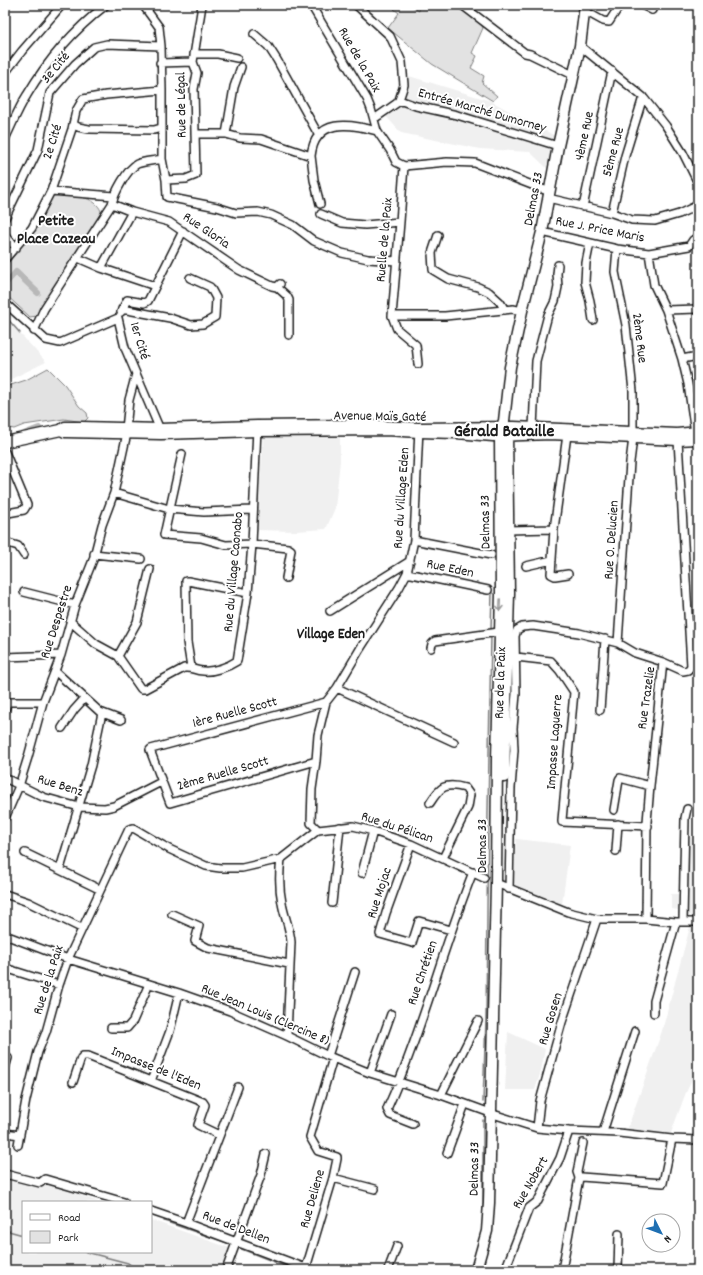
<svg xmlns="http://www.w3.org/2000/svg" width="703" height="1275" font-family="Dekko,sans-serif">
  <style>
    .built { fill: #f0f0f0 }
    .green { fill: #e2e2e2; stroke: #7f7f7f }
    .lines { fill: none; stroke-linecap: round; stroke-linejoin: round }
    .stream { stroke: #7a7a7a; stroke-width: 1.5 }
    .canal { stroke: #b8b8b8; stroke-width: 6 }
    .street-casing { stroke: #1c1c1c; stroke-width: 10 }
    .secondary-casing { stroke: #1c1c1c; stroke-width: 13 }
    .street { stroke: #fff; stroke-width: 7 }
    .secondary { stroke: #fff; stroke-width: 10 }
    .oneway { stroke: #999 }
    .labels { text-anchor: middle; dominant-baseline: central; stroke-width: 4; stroke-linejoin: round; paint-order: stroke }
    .street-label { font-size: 14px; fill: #1c1c1c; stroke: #fff }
    .neighbourhood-label { font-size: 15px; font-weight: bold; fill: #1c1c1c; stroke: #fff }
    .quarter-label { font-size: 16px; font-weight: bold; fill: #1c1c1c; stroke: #fff }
    .district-label { font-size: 18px; font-weight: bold; fill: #1c1c1c; stroke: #fff }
  </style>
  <rect width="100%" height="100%" fill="#fff"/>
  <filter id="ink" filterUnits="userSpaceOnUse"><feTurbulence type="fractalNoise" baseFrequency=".025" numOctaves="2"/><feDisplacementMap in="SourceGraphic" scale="8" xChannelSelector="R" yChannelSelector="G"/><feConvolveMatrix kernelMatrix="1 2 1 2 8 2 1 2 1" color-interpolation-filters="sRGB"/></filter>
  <g filter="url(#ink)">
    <path class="built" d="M409 76 491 101 555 136 548 169 530 152 480 149 401 133 385 115 399 104Z
      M5 317 46 362 5 382Z
      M264 433 340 436V461L335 508 326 529 296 531 256 530Z
      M698 836V916H688L689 837Z
      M516 839 570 845 562 904 513 884Z
      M671 894H680L679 910 671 909Z
      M691 923 698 924V1066L685 1095 671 1133 627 1130 662 1031Z
      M508 1032 545 1049 541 1071 535 1090H505Z
      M5 1176 60 1188 99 1202H23V1252H151V1220L235 1250 228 1270H5Z"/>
    <path class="green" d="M398 5H410L419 11 420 5H457L481 24 483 28 472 53 477 56 471 68 484 76 482 83 497 96 493 101 432 64 388 28 399 13 394 9Z
      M66 194C79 197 95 197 101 211L100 216 37 316 30 317 5 294V267L34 231 52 195Z
      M48 368 65 385 79 406 87 413 88 418 84 422 64 419 24 425 14 429 9 428 5 424V387L26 380Z"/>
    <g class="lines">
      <path class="stream" d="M5 316 20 333
        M491 630 492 592
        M483 1102 486 1019 488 814 491 636
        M483 1120V1212
        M164 1221 233 1245
        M5 1230 23 1235
        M239 1248 295 1270
        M86 1252 128 1263 137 1270"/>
      <path class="canal" d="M5 284 16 272 38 293
        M26 433 39 428"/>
      <g class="street-casing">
        <path id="street" d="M143 5 159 27 161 46 162 90V159L166 180 167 197 217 207 236 213 258 212 271 215 293 225 314 241 342 253 368 259 397 261
          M311 5 367 99 371 109 377 131
          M356 5 390 36 402 62 404 85 399 100 397 103 374 119
          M462 5 525 53 530 54 573 75
          M642 5 652 10
          M585 11 603 21 609 22 620 5
          M254 34 268 46 277 60 318 134
          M580 46 643 97 666 126 683 153 698 183
          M194 54H218L237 58
          M160 63 193 62
          M5 73 22 51 62 5
          M399 100 416 106 457 115 558 146
          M73 124 78 127 89 129 154 130 161 128
          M195 134H226L240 138 261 139 311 156C315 118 349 123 377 131L390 150 396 162 404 166
          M226 134 234 87 241 67
          M5 139C12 125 18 109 27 95 47 61 75 29 106 5
          M311 156 314 180 320 204
          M404 166 400 222 392 316 397 329 416 345 418 364
          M404 166 447 162 475 163 550 192
          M166 180 186 179 196 175 194 89 197 73 193 62 202 5
          M51 191 114 196
          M548 198 612 213 632 220 655 221 679 214 698 205
          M112 204 132 212 169 222 239 270 272 286 277 287 280 284
          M583 207 612 71
          M612 213 625 156 643 97
          M321 214 342 223 365 225 400 222
          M5 218 38 150 50 93 75 64 94 47 107 44 161 46
          M542 232 617 249 649 253 689 246 693 240 698 237
          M5 235 16 248
          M438 235 432 253 433 270 448 279 478 287 489 292 500 302 505 310
          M590 243 586 263 585 282 590 301 593 320
          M617 249 615 272 626 325 633 391V432
          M649 253 654 285 666 310 682 359 688 384 695 433
          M78 258 101 268 155 286
          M5 259 32 228 51 191 72 129 76 111 83 99 106 95 162 90
          M101 268 132 212
          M277 287 287 296 289 300V335
          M5 303 46 340 60 343 118 318 125 348 161 432
          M122 309 170 318 191 325 203 324 215 317 216 298 210 287 190 278
          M666 310 698 309
          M121 312 127 300 144 303 148 301 183 231
          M392 316H445L513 309 522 311
          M34 331 44 309 112 204C114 194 127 169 137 164 144 161 154 161 162 159
          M682 359 698 356
          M533 428 536 361 548 315 555 301 558 287 557 274 558 265
          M5 452 27 505 24 510 8 513
          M182 454 164 535 201 538 226 545 252 544 288 548 291 550 286 578
          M114 493 169 509 204 512 252 510
          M554 529 551 574 555 576 568 574
          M507 530 554 529 567 435
          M414 540 491 555
          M5 542 18 546 24 555
          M94 554 141 559
          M526 566 552 560
          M407 573 488 590
          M24 592 75 605
          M330 611 410 561
          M71 622 96 644 118 656 141 689H145L184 668C193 667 194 671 203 671 213 672 228 667 237 661L248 593 252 544 257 428
          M618 643 630 462 633 438
          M431 648 432 644 435 641 499 632
          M118 656 137 622 150 569
          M5 657 61 655
          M516 657 551 661 560 671 574 692 562 820V822L648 826
          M191 667 187 642 186 581H188L248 593
          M55 671 100 712 121 720
          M337 688 454 742
          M5 702H43
          M600 710 605 639
          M5 711 7 703
          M62 728 74 710 84 699
          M316 761 170 803 150 750 151 749 326 702
          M5 778 43 797 79 807 105 808 114 806 161 782
          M430 803C440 787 445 782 465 788L470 795 468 807 443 858
          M614 810 619 780 620 778 650 786
          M5 818 19 786 28 757 43 702 61 655 75 605 93 560 102 525 114 493 127 433 126 429 129 400 136 374
          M318 830 311 823 312 789 316 761 318 735 326 702 337 688 360 649 399 588 407 573 414 540 419 428
          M411 844 386 913 380 934 412 943 419 921 451 930
          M616 851 618 824
          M25 853 99 889
          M281 859C279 874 279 888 282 903 284 916 290 928 291 942L287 1036
          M60 869 91 765 102 713
          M362 873 373 831
          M496 883 568 912 597 919H646L676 922H698
          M509 889 511 788 514 750 513 728 516 694 515 636 517 630 522 627 533 626 579 633 618 643 635 653 663 662
          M5 894 28 902 81 928
          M332 903 340 827
          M172 914 199 926 195 941 208 948 289 964
          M646 919 647 822 650 786 663 662 683 671 688 670 691 666 678 440
          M683 921 685 818 687 809
          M5 935 68 959 179 993 230 1011 287 1036 328 1056 370 1073 441 1095 496 1115 537 1128 569 1131 619 1133 672 1139 698 1140
          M5 968 59 985
          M654 1013V1001L676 922
          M111 1028H127L133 1021 149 984
          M328 1056 355 972
          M5 1068 8 1058
          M370 1073 391 1014
          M151 1081 170 1031 179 993
          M73 1082 81 1058 83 1056H88L203 1102 205 1105 198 1125 219 1135
          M441 1095 478 1021
          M413 1124 390 1115 387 1109C422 1032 442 950 473 872
          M537 1128 540 1101 562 1022 597 919
          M603 1132 635 1031
          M5 1133 20 1135
          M18 1145 26 1100 38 1052 46 1032 59 985 68 959 129 829 133 828 135 829 169 849 206 866 220 868H242L281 859 318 830 353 826 373 831 411 844 484 878
          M447 1153 465 1104
          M5 1174 40 1183 45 1179 124 1202
          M333 1178 375 1189
          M579 1178 581 1177 663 1183 672 1139
          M151 1211 186 1223 311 1270
          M186 1223 238 1087
          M306 1268 333 1178 337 1159V1157L318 1151 310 1137 333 1058
          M226 1270 261 1175 266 1154
          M388 1270 397 1246
          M505 1270 529 1208 538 1201 542 1193 560 1158 569 1131
          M562 1270 579 1178 577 1172 583 1143
          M618 1270 619 1234"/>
      </g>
      <g class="secondary-casing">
        <path id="secondary" d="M698 432 677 434 514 427 419 428 361 425 257 426 160 429 82 427H65L61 430 65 432 161 434 257 431 387 430 419 432 457 433 493 436 550 434 678 440 698 439
          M5 442 61 430
          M504 777 509 593 507 432
          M476 1270 487 1231 489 1203 496 883 497 759 501 592 500 436 501 428 504 421 510 367 522 311 542 232 558 146 580 46 585 5"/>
      </g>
      <use href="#street" class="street"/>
      <use href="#secondary" class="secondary"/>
    </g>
    <defs><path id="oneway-shaft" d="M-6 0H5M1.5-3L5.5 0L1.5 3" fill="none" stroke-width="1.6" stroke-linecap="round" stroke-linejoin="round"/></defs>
    <use class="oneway" href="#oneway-shaft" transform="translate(500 605) rotate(92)"/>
  </g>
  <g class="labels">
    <g class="street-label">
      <text transform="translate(359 60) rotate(60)">Rue de la Paix</text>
      <text transform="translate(56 68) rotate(-50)">3e Cité</text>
      <text transform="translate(182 105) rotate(-91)">Rue de Légal</text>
      <text transform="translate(482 111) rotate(16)">Entrée Marché Dumorney</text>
      <text transform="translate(585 136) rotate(-78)">4ème Rue</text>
      <text transform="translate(53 142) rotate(-72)">2e Cité</text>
      <text transform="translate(614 152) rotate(-75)">5ème Rue</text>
      <text transform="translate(534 199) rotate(-79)">Delmas 33</text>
      <text transform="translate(600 230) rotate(11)">Rue J. Price Maris</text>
      <text transform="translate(206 231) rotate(34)">Rue Gloria</text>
      <text transform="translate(385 240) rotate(-85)">Ruelle de la Paix</text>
      <text transform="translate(639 338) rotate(83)">2ème Rue</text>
      <text transform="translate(139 341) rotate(73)">1er Cité</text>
      <text transform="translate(380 417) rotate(1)">Avenue Maïs Gaté</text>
      <text transform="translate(402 498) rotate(-86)">Rue du Village Eden</text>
      <text transform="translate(486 522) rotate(-91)">Delmas 33</text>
      <text transform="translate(612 540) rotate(-86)">Rue O. Delucien</text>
      <text transform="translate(450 569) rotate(12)">Rue Eden</text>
      <text transform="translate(234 572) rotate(-85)">Rue du Village Caonabo</text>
      <text transform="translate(57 622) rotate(-72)">Rue Despestre</text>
      <text transform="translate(501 683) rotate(-88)">Rue de la Paix</text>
      <text transform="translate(647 698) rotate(-82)">Rue Trazelie</text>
      <text transform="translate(235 713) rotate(-15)">1ère Ruelle Scott</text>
      <text transform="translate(555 742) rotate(-86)">Impasse Laguerre</text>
      <text transform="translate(223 774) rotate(-16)">2ème Ruelle Scott</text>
      <text transform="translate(60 786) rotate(17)">Rue Benz</text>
      <text transform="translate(397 828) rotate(18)">Rue du Pélican</text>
      <text transform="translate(483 846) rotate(-90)">Delmas 33</text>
      <text transform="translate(380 893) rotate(-72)">Rue Mojac</text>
      <text transform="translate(423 973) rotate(-71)">Rue Chrétien</text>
      <text transform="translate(49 980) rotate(-72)">Rue de la Paix</text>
      <text transform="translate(265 1015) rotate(23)">Rue Jean Louis (Clercine 8)</text>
      <text transform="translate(551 1019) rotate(-73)">Rue Gosen</text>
      <text transform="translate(156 1069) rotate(22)">Impasse de l'Eden</text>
      <text transform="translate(475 1169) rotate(-89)">Delmas 33</text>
      <text transform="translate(531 1183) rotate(-60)">Rue Nobert</text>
      <text transform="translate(313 1199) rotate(-74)">Rue Deliene</text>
      <text transform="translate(236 1228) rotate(21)">Rue de Dellen</text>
    </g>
    <g class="neighbourhood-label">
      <text x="331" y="635">Village Eden</text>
    </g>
    <g class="quarter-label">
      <text x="56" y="221">Petite<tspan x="56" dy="18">Place Cazeau</tspan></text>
    </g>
    <g class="district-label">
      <text x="504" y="432">Gérald Bataille</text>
    </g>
  </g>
  <rect width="703" height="1275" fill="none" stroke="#fff" stroke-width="20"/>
  <rect x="10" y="10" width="683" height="1255" fill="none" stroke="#1c1c1c" stroke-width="1.5" filter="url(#ink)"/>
  <rect x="22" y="1201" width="130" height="52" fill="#ffffff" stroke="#a4a4a4"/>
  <rect x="30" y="1214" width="20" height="6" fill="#ffffff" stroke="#a4a4a4"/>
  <text x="58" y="1221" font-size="12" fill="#1c1c1c">Road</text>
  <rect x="30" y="1231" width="20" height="12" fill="#e2e2e2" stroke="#a4a4a4"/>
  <text x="58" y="1241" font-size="12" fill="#1c1c1c">Park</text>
  <g transform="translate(661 1233) rotate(132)"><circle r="19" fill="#ffffff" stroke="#a4a4a4"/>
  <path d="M0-3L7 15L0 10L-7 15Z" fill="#1f6fb2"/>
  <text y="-6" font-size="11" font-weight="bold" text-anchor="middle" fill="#1c1c1c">N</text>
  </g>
</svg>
